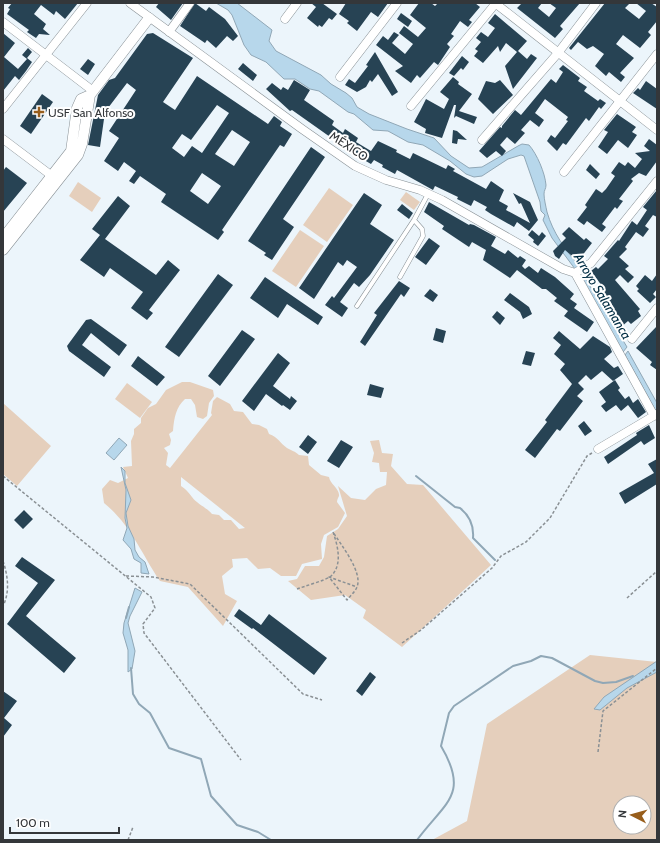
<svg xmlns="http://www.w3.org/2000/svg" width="660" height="843" font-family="Cabin,sans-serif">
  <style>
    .green { fill: #e5cfbc; fill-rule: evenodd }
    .water { fill: #b7d7eb; stroke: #90a7b6 }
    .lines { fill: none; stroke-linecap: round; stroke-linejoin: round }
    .stream { stroke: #90a7b6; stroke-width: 2 }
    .building { fill: #274354; fill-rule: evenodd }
    .service-casing { stroke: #889095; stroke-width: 5 }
    .minor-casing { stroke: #889095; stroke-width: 9 }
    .tertiary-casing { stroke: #889095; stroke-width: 11 }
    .path { stroke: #8a9094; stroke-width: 1.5; stroke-dasharray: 3 2; stroke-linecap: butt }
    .service { stroke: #fff; stroke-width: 4 }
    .minor { stroke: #fff; stroke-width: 8 }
    .tertiary { stroke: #fff; stroke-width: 10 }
    .poi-dot { fill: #985e1c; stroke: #fff; stroke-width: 1.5 }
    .labels { text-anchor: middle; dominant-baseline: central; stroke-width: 4; stroke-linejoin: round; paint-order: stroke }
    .poi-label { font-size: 12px; fill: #34373a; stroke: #fff; text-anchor: start }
    .street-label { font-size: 12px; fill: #34373a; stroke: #fff }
    .water-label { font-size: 13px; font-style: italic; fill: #012d43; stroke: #fff }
  </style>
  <rect width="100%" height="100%" fill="#ecf5fb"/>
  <path class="green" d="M78 182 101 198 92 212 69 196Z
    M329 188 353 205 327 242 303 225Z
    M406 192 420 202 414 210 400 200Z
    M300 230 324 246 296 287 272 271Z
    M182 382H190L213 390 214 396 209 403 207 416 203 419 197 417 195 405 191 399H185C176 407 174 418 173 431L169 434 171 440 170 445 164 448 168 453 166 465 170 468 212 415 211 413 213 401 217 397 230 404 234 411 243 412 252 424 259 425 267 429 269 434C278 437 280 443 287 448 292 451 295 451 299 455L308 456 309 465 321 475 329 477C330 484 340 489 339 496 338 498 337 500 337 502L345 513 338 527 324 535 321 544 322 559 302 564 296 576H281L270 568 258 569 247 558 232 559 233 567 222 576 225 594 237 601 223 626 188 587 160 581C141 553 131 525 104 503L102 489 110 480 118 483 128 478 123 467 132 466 131 441 134 434V429L141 423V418L148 408 156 404 166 390ZM181 477 245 528 239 529 231 520H224L219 515 212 514C206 507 197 504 192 497 188 492 187 490 181 486Z
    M127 383 152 402 140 418 115 399Z
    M3 403 51 446 17 486 3 474Z
    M379 440 382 453 393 454 391 466 407 484 423 485 491 565 402 647 363 618 366 610 345 595 311 600 288 581 297 579 305 566H319L324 557 327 536 338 529 347 516 338 486 351 498 365 500 376 489 386 485 387 472H380L379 463 372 462 374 453 370 441Z
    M590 655 657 662V840H432L467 821 487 724ZM620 803H644V827H620Z"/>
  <path class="water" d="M216 3H237L272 30 269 41 276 51 321 75 331 84 346 93 352 98 357 107 369 114 407 129 434 138 451 156 469 168 482 167 518 146 522 144 529 145C537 154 545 173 546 185 546 189 544 190 544 194 544 199 546 207 547 212 553 233 565 249 579 266L575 269 552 238 543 220 545 215 541 211 540 202 524 156 521 155 508 159 482 176 474 177 466 174 450 161 423 145 408 142 388 131 373 130 354 114 348 112 319 91 310 89 295 79H284L266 62 251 55 244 45 232 15 228 10Z
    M584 276 627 347 623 352 581 278Z
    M628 351 657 403V413L625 355Z
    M119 438 127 445 114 460 106 453Z
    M121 467 125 471V483L131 500 126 513 128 526 134 539 135 550 139 557 145 562 149 574 141 573V563L134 559 131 549 123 540 127 528 125 518 126 490Z
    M135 588 142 592 130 616 128 623 135 651 132 669 128 672V650L123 633 124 623Z
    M657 661V672L627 688 600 710 594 709 604 697Z"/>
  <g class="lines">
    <path class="stream" d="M416 476 455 507 460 508C470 516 474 526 473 538L495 560
      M126 618 129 607
      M131 668 133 694 139 704 150 713 169 748 201 759 211 796 237 825 258 832 271 840
      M305 840H315
      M417 840C445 802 470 795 441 746L449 713 454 706 513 666 531 661 541 656 552 658 595 681 603 683 616 682 633 676"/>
  </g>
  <path class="building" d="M12 3H78L65 19 56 11 54 15 41 5 34 14 46 24 43 29 50 35 39 34 36 38 27 32 29 30 7 14 10 9 8 8Z
    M159 3H183L171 20 156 7Z
    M195 3 206 11 209 7 225 19 238 36 233 41 227 36 216 48 207 40 205 43 180 26Z
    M311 3H322L337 14 332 20 329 18 322 27 319 25 318 27 307 18 316 7Z
    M346 3H388L378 17 371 12 357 31 347 23 349 21 339 14Z
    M419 3H431L435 6 438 3H475L480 7 469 20 472 22 468 27 460 21 451 34 454 36 447 44 450 47 438 65 434 62 420 78 417 75 411 83 395 71 403 66 376 45 383 36 388 40 394 32 399 35 392 43 405 54 413 44 399 33 404 26 418 37 426 28 410 15Z
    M522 3H542L538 8 549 17 556 8 549 3H580L560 26 563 29 555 38 517 8Z
    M605 3H630L625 8 639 19 646 11 636 3H651L657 7V21L648 32 651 35 640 48 623 35 616 44 634 58 620 73 625 77 621 82 609 72 606 76 595 66 604 54 593 46 587 49 578 42 571 50 569 48Z
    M401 13 412 21 408 27 397 19Z
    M495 14 527 41 518 51 527 59 531 54 537 58 513 89 505 66 517 52 506 43 500 52 498 46 483 63 474 56 478 51 475 49 481 42 476 38 481 32 488 37 495 28 488 23Z
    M3 33 15 43 4 57 18 69 27 59 22 55 28 48 32 52 27 58 32 62 26 71 19 80 15 76 3 91Z
    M153 33 193 58 163 102 175 110 197 76 268 124 274 116 282 122 280 126 292 134 284 147 280 145 222 230 224 232 218 240 161 202 166 194 140 176 134 184 129 181 136 171 124 162 118 171 104 161 119 138 109 131 136 90 127 83 105 112 100 147 88 145 98 95 109 80 115 78 147 34ZM217 105 229 113 202 153 192 146 184 157 172 148 182 134 191 140ZM232 130 250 142 234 166 215 154ZM202 173 221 186 208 204 190 191Z
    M375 52 398 92 392 96 378 74 372 82 370 80 366 87 357 92 345 85 349 79 355 83 368 66 366 65Z
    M462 56 469 62 463 70 461 68 454 76 449 73Z
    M88 59 95 64 88 75 80 69Z
    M243 63 257 75 253 81 238 69Z
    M563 65 580 78 578 81 587 87 584 91 598 101 600 99 606 103 601 109 599 107 589 121 586 118 566 145 563 143 557 151 547 141 551 135 555 138 568 121 566 120 568 117 545 99 535 113 544 120 539 127 530 120 521 130 525 133 515 144 507 137 500 145 506 151 502 156 496 151 487 158 479 151 500 127 502 128V126L515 110 521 115 551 79 556 83 563 72 559 69Z
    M453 77 459 82 458 84 472 94 459 111 477 117 474 124 456 116 454 118 456 105H454L442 138 425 133 426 129 414 122 420 111 426 99 444 109 449 99 440 92Z
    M294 80 310 90 304 100 334 121 332 125 343 133 345 129 358 138 356 142 371 151 378 141 397 150 396 152 410 159 413 153 446 169 448 165 455 169 453 171 486 189 491 181 504 190 499 201 508 206 506 210 530 223 521 203 519 204 513 193 530 202 538 220 529 231 517 222 514 227 491 214 485 210 487 207 474 200 471 206 457 199 458 197 435 186 433 190 397 170 395 174 382 167 383 165 374 160 371 164 352 153 353 151 347 147 349 144 335 136 333 139 292 110 290 111 266 89 272 83 281 90 283 87 288 90Z
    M500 80 513 95 493 114 478 99 486 81 495 83Z
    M646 81 657 89V109L633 93 638 88 640 90Z
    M42 94 53 102 31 134 20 126Z
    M617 114 636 127 632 132 637 135 628 148 618 140 607 154 598 147 608 132 604 130Z
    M453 130 457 131 467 140 458 139 457 144 452 143Z
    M649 139 657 145V161L646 176 639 173 631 179 633 181 619 199 623 201 617 209 615 207 602 224 606 227 602 232 587 221 584 225 577 220 587 207 585 205 596 189 602 193 606 189 615 176 611 173 619 162 625 166 628 162 635 168 642 159 635 153 650 151 644 146Z
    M311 147 325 157 283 219 294 227 272 260 264 255 266 253 248 241Z
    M590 164 600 174 596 179 586 170Z
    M6 167 27 183 3 212V171Z
    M657 190V217L653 215 645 226 649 229 643 237 636 232 625 247 627 249 619 257 629 266 625 269 634 277 628 283 620 275 615 280 640 309 638 311 641 316 631 324 628 321 620 328 606 309 609 306 596 292 602 286 591 271 596 267 598 269 608 259 604 256 618 240 619 241 632 221 637 225 647 210 643 207Z
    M364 193 382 205 370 224 394 240 370 275 359 287 354 283 340 302 348 308 342 317 325 305 332 296 334 298 357 267 347 260 343 266 338 262 314 299 299 288Z
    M118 196 130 206 105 239 156 275 168 260 180 270 149 310 153 313 147 320 131 308 143 292 110 268 104 277 80 260 100 235 92 229Z
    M429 202 469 225 470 224 474 225 496 237 491 246 505 254 508 250 518 258 520 256 526 260 522 266 525 269 529 266 538 273 541 268 555 277 574 294 570 299 577 304 574 308 594 322 587 332 564 316 568 311 554 301 557 298 546 289H542L517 270 510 278 483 260 486 250 472 242 469 247 442 229 444 226 424 212Z
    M402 204 413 213 409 219 397 210Z
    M569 227 584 240 586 238 592 243 578 261 565 250 559 259 555 256 553 251 566 238 562 234Z
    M532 230 539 236 542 232 546 236 538 246 533 242 534 240 528 235Z
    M429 238 440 246 426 265 415 257Z
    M218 274 233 285 179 357 165 347Z
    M657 274V289L653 294 656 297 650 303 637 291 639 289 636 286 645 275 652 281Z
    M265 277 323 317 318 325 287 304 278 318 250 298Z
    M399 281 410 288 404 297 401 294 365 346 360 342 377 315 374 313Z
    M430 289 438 295 433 302 424 296Z
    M510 293 529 307 532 314 523 319 520 312 504 300Z
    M497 311 505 318 500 325 492 317Z
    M91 319 127 345 119 356 91 333 82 345 111 367 104 377 69 351 67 346 86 320Z
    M657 326V370L650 365 652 362 636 348Z
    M436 328 446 331 443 343 433 340Z
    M242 330 255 339 220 386 208 376Z
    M559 331 580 349 593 336 610 347 612 352 604 359 614 368 618 366 623 374 613 381 602 371 591 380 586 375 578 383 584 389 577 396 583 401 560 431 557 429 535 458 525 450 547 422 545 420 572 384 560 370 565 364 554 354 561 345 553 338Z
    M526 351 535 353 531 366 522 364Z
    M278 353 290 363 273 386 290 399 291 396 297 401 290 410 283 405 282 406 266 394 254 411 242 401Z
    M138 356 165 377 157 386 131 366Z
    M615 380 620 388 618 390 625 399 629 396 633 403 638 399 646 412 638 418 628 405 621 411 616 405 606 412 601 406 606 402 599 392Z
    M370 384 384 388 381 398 367 395Z
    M584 421 592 431 585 436 578 426Z
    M649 425 655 438 644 445 641 441 608 464 604 457 637 435 636 433Z
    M308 435 317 442 308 454 299 447Z
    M341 440 353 447 339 468 327 461Z
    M657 459V484L625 504 619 493 654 473 648 464Z
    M24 510 33 519 23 529 14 520Z
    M22 557 55 580 26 616 76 658 64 673 7 624 38 583 15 566Z
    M239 609 261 625 269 614 327 658 314 675 253 628 252 629 234 616Z
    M370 672 376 677 362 696 356 691Z
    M3 691 17 701 4 718 12 725 3 737Z"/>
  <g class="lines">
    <g class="service-casing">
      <path id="service" d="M400 277 423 236 422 229 414 220
        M357 306 414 220 428 194"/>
    </g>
    <g class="minor-casing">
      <path id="minor" d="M130 3 302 129 355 166 386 180 420 190 442 200 563 269 575 273
        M495 3 657 130
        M285 19 297 3
        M3 22 93 91
        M169 32 190 3
        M340 77 397 3
        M411 106 496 3
        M3 109 87 3
        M3 139 56 179
        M482 140 558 53 596 3
        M564 172 657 54
        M575 273 654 416
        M575 273 591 263 657 181
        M632 339 657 308
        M598 449 657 414"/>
    </g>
    <g class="tertiary-casing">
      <path id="tertiary" d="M3 238 71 151 77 108 81 99 90 95
        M3 250 78 155 82 144 90 95 149 18"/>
    </g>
    <path class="path" d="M3 476 151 597 155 608 143 624 144 633 241 760
      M3 561C8 576 10 592 3 606
      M126 576 153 577 190 584 303 694 322 700
      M297 589C305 586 323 581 330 577 343 566 338 546 333 532 341 545 363 572 357 587 355 592 350 596 347 600L329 577 357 587
      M627 598 657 571
      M402 643 421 630 492 568 501 556 526 542 550 518 587 456 592 453
      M598 752 603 711 657 668
      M128 840 133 827"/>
    <use href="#service" class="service"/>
    <use href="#minor" class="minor"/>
    <use href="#tertiary" class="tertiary"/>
  </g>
  <path class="poi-dot" d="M37 106h4v4h4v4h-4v4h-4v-4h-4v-4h4z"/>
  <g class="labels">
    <g class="poi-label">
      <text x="48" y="112">USF San Alfonso</text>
    </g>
    <g class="street-label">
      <text transform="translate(349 146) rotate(33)">MÉXICO</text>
    </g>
    <g class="water-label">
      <text transform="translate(603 296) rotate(59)">Arroyo Salamanca</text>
    </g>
  </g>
  <rect width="660" height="843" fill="none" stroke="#34373a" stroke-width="8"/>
  <g transform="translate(632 815) rotate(276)"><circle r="19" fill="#ffffff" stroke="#aeafb0"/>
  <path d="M0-3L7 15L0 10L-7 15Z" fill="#985e1c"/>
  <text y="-6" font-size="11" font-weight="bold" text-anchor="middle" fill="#34373a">N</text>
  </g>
  <path d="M10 827v6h109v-6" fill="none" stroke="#34373a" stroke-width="2"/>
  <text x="16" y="827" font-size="12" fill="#34373a" stroke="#ffffff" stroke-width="3" paint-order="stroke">100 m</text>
</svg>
